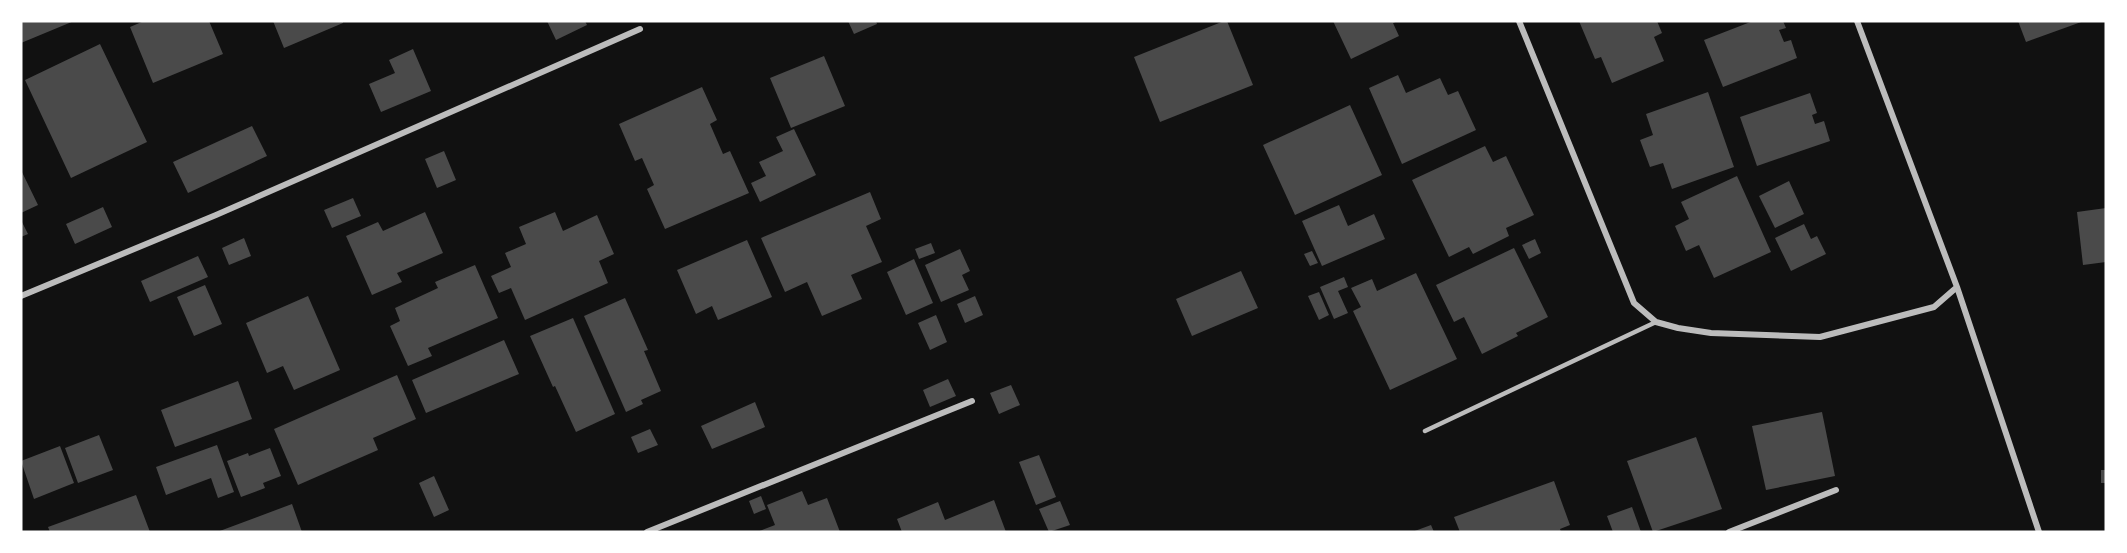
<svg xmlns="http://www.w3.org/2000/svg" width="2127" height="553" font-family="Manrope,sans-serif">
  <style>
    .building { fill: #4a4a4a }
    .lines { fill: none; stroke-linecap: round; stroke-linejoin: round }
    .service { stroke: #bcbcbc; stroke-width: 4.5 }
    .minor { stroke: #bcbcbc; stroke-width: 6 }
  </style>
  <rect width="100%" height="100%" fill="#111"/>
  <path class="building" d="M21 21H74L21 43Z
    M144 21H209L223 54 153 83 130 27Z
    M273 21H343V23L284 48Z
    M547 21H585L587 25 556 40Z
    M848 21H876L877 24 854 34Z
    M1224 21H1227L1253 85 1160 122 1134 57Z
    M1333 21H1398L1393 23 1399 36 1351 59Z
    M1579 21H1657L1662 33 1654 37 1664 61 1612 83 1601 57 1595 59Z
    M1753 21H1783L1786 28 1779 30 1784 42 1791 40 1797 58 1723 87 1704 40Z
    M2018 21H2084L2026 42Z
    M100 44 147 142 71 178 25 80Z
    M413 49 431 91 381 112 369 84 395 73 389 60Z
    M824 56 845 106 791 128 770 78Z
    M1398 75 1406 93 1440 78 1448 95 1458 91 1476 130 1402 164 1369 88Z
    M702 87 717 120 710 124 723 154 730 151 749 193 665 229 647 189 654 185 642 158 635 161 619 124Z
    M1708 92 1734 167 1672 189 1663 163 1650 167 1640 140 1653 135 1646 114Z
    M1810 93 1817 113 1812 115 1815 124 1824 121 1830 141 1757 166 1740 117Z
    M1350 105 1382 175 1295 215 1263 145Z
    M252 126 267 156 188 193 173 162Z
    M794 129 816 175 760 202 751 183 766 176 759 162 783 151 776 137Z
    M1485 146 1493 162 1506 156 1534 215 1506 228 1509 236 1473 254 1469 247 1449 257 1412 180Z
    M444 151 456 180 437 188 425 159Z
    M21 170 38 205 21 213Z
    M1737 176 1771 252 1714 278 1699 245 1686 251 1675 226 1689 219 1681 202Z
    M1789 181 1804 214 1775 228 1759 196Z
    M870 192 881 219 866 226 882 262 851 275 862 299 822 316 807 282 785 292 761 238Z
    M353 198 361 216 332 228 324 210Z
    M1339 205 1348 226 1374 214 1385 239 1322 266 1302 221Z
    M103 207 112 227 75 244 66 224Z
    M2106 208V262L2083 265 2077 212Z
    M425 212 443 253 397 273 402 282 372 295 346 236 378 222 383 231Z
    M555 212 563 231 597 215 614 254 599 261 608 283 525 320 511 288 499 293 491 276 511 267 505 253 526 244 519 227Z
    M21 220 28 234 21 237Z
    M1804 224 1811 239 1817 236 1826 254 1791 271 1775 238Z
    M244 238 251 256 229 265 222 248Z
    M1535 239 1541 253 1529 259 1522 245Z
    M747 240 772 297 718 320 712 306 696 314 677 270Z
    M931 243 935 253 919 259 915 249Z
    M1514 248 1548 317 1516 333 1518 336 1482 354 1464 317 1454 322 1436 285Z
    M960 249 970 271 962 275 969 290 941 302 925 265Z
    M1312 251 1318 263 1310 266 1304 254Z
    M198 256 208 277 150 302 141 281Z
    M914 259 933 303 906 315 887 272Z
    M475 265 498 318 428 348 432 356 408 366 390 326 400 321 395 308 438 288 435 282Z
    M1241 271 1258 308 1192 336 1176 299Z
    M1416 273 1457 359 1390 390 1353 311 1361 307 1351 288 1372 279 1377 291Z
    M1344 277 1348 287 1338 291 1348 313 1334 319 1320 287Z
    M205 285 222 324 194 336 177 297Z
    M1319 292 1329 315 1319 320 1308 296Z
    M308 296 340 370 294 390 283 366 267 373 246 323Z
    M975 296 983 315 965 323 957 304Z
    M625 298 648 350 644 351 661 391 641 400 643 404 626 412 584 316Z
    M936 315 947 342 930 350 918 323Z
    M573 318 615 414 576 432 555 386 553 387 530 336Z
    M504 340 519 374 426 413 412 380Z
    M397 375 416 419 373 438 378 450 298 485 274 429Z
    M948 379 956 396 930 407 923 390Z
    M238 381 252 419 175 447 161 410Z
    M1011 385 1020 405 999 414 990 393Z
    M755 402 765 427 712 449 701 426Z
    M1822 412 1835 476 1766 490 1752 426Z
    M650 429 658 445 638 453 631 437Z
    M99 435 113 470 78 483 65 448Z
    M1696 437 1722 509 1653 532 1627 461Z
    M217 445 234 492 218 498 211 478 166 495 156 467Z
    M60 446 74 483 34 499 21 461Z
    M270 448 281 476 263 483 265 488 241 497 227 461 248 453 249 456Z
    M1039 455 1056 497 1036 505 1019 462Z
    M2101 470H2106V483H2101Z
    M434 476 449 510 434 517 419 483Z
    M1554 481 1570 525 1560 529 1561 532H1460L1454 517Z
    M802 491 808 505 827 498 840 532H757L775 525 767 505Z
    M136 495 150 532H50L48 527Z
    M761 496 766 509 754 514 749 501Z
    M994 500 1006 532H902L897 519 938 502 945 520Z
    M1060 501 1070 525 1049 532 1039 509Z
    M292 504 302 532H217Z
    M1632 507 1641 532H1613L1607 516Z
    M1431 525 1434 532H1412Z"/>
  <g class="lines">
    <path class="service" d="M1425 431 1656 322"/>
    <path class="minor" d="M1519 21 1634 303 1656 322 1678 328 1711 333 1820 337 1934 307 1957 287 1857 21
      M1957 287 2039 532
      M21 296 216 215 640 29
      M647 532 972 401
      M1729 532 1836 490"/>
  </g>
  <rect width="2127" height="553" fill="none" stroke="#ffffff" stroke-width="45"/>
</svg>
